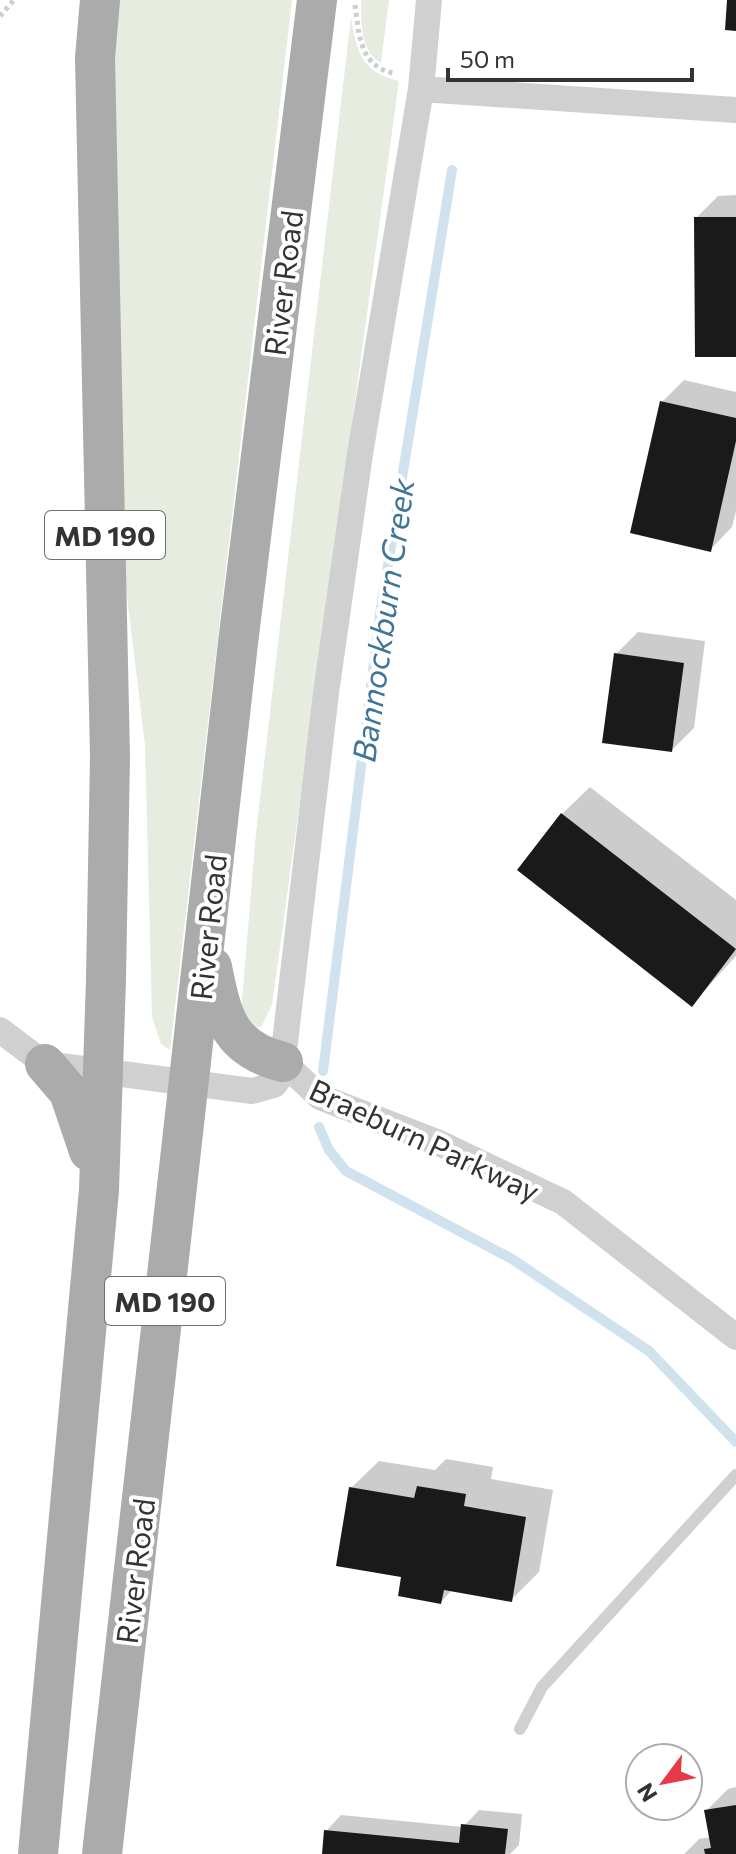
<svg xmlns="http://www.w3.org/2000/svg" width="736" height="1854" font-family="Commissioner,sans-serif">
  <style>
    .green { fill: #e6ecdf }
    .shadow { fill: #0003 }
    .lines { fill: none; stroke-linecap: round; stroke-linejoin: round }
    .stream { stroke: #cfe2ee; stroke-width: 10 }
    .building { fill: #1a1a1a }
    .path { stroke: #cdcdcd; stroke-width: 5; stroke-dasharray: 4 4; stroke-linecap: butt }
    .service { stroke: #d0d0d0; stroke-width: 12 }
    .minor { stroke: #d0d0d0; stroke-width: 26 }
    .primary { stroke: #ababab; stroke-width: 40 }
    .labels { text-anchor: middle; dominant-baseline: central; stroke-width: 8; stroke-linejoin: round; paint-order: stroke }
    .shield { fill: #fff; stroke: #707070; stroke-width: 2 }
    .shield-label { font-size: 28px; font-weight: bold; fill: #333 }
    .street-label { font-size: 30px; fill: #333; stroke: #fff }
    .water-label { font-size: 32px; font-style: italic; fill: #3f7597; stroke: #fff }
  </style>
  <rect width="100%" height="100%" fill="#fff"/>
  <path class="green" d="M118 0H292L170 1050 161 1044 152 1017 145 745 123 564 111 93Z
    M361 0H389L381 63C360 51 361 21 361 0Z
    M351 17C356 52 363 73 399 81L272 1005 261 1027H253L242 1014V1000L256 833Z"/>
  <path class="shadow" d="M736 195V355L696 218 718 196Z
    M684 380 736 392V511L732 527 710 550 662 402Z
    M638 632 705 641 694 728 672 750 616 654Z
    M590 787 736 900V956L692 1004 520 869 562 814Z
    M446 1459 493 1467 491 1479 553 1490 539 1572 511 1600 453 1589 441 1602 403 1576 351 1488 379 1461 435 1470Z
    M736 1787V1854H684L699 1839 711 1837 706 1811 728 1789Z
    M479 1810 522 1814 519 1845 510 1854H324L326 1831 341 1815 463 1827Z"/>
  <g class="lines">
    <path class="stream" d="M323 1071 380 614 452 170
      M319 1127 329 1150 346 1171 512 1259 649 1351 736 1442"/>
  </g>
  <path class="building" d="M727 0H736V31L725 30Z
    M694 217H736V357H695Z
    M660 401 736 418V441L711 552 630 533Z
    M614 653 684 663 672 752 602 743Z
    M561 813 736 949 692 1007 517 870Z
    M417 1486 466 1494 464 1506 526 1517 512 1602 444 1590 441 1604 398 1596 401 1577 336 1566 349 1487 414 1498Z
    M736 1805V1854H705L704 1849 711 1848 704 1810Z
    M461 1824 508 1829 505 1854H322L324 1830 459 1843Z"/>
  <g class="lines">
    <path class="path" d="M355 5C359 33 359 66 393 73
      M0 16 14 0"/>
    <path class="service" d="M520 1729 542 1687 736 1475"/>
    <path class="minor" d="M421 89 736 110
      M0 1030 45 1064 252 1091 274 1085 281 1076 326 693 360 454 421 89 429 0
      M283 1062 320 1097 439 1143 563 1202 736 1337"/>
    <path class="primary" d="M212 967C222 1017 229 1049 283 1062
      M45 1064 69 1092 89 1151
      M38 1854 99 1190 106 979 110 756 95 58 100 0
      M102 1854 238 643 317 0"/>
  </g>
  <g class="labels">
    <g class="shield">
      <rect x="45" y="511" width="120" height="48" rx="6"/>
      <rect x="105" y="1277" width="120" height="48" rx="6"/>
    </g>
    <g class="shield-label">
      <text x="105" y="535">MD 190</text>
      <text x="165" y="1301">MD 190</text>
    </g>
    <g class="street-label">
      <text transform="translate(282 283) rotate(-83)">River Road</text>
      <text transform="translate(207 927) rotate(-84)">River Road</text>
      <text transform="translate(425 1139) rotate(25)">Braeburn Parkway</text>
      <text transform="translate(134 1571) rotate(-83)">River Road</text>
    </g>
    <g class="water-label">
      <text transform="translate(382 620) rotate(-82)">Bannockburn Creek</text>
    </g>
  </g>
  <g transform="translate(664 1782) rotate(238)"><circle r="38" fill="#ffffff" stroke="#adadad" stroke-width="2"/>
  <path d="M0-6L14 30L0 20L-14 30Z" fill="#e63946"/>
  <text y="-12" font-size="22" font-weight="bold" text-anchor="middle" fill="#333333">N</text>
  </g>
  <path d="M448 68v12h244v-12" fill="none" stroke="#333333" stroke-width="4"/>
  <text x="460" y="68" font-size="24" fill="#333333" stroke="#ffffff" stroke-width="6" paint-order="stroke">50 m</text>
</svg>
